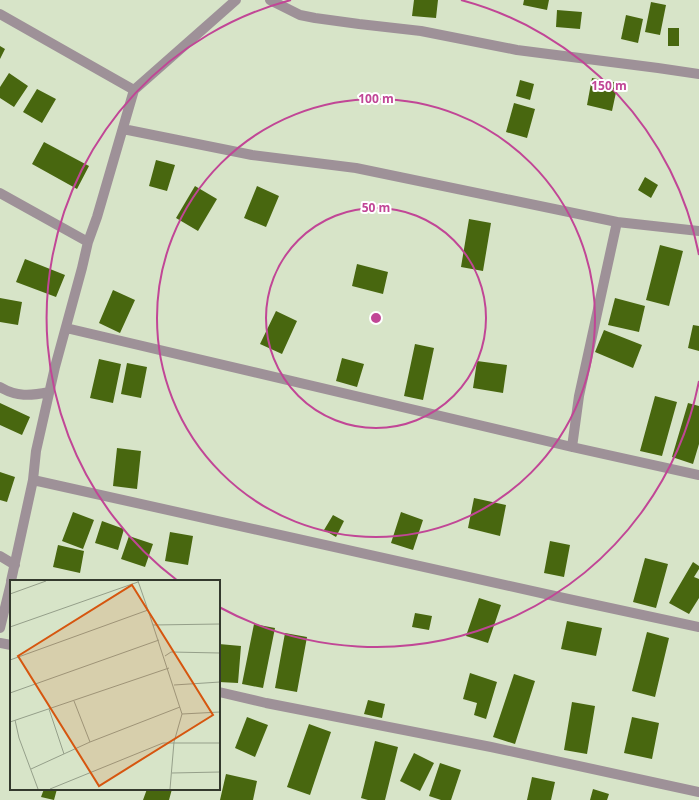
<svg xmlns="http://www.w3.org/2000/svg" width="699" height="800" font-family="'Open Sans',sans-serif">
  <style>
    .building { fill: #48670f }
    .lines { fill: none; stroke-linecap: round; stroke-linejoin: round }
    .minor { stroke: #9e9198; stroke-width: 10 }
    .ring { fill: none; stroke: #c14696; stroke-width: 2 }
    .inset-road { fill: none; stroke: #959f8a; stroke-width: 1 }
    .view { fill: #d6560f; fill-opacity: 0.15; stroke: #d6560f; stroke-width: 2 }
    .inset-edge { fill: none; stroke: #33382d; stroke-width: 2 }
    .centre { fill: #c14696; stroke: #fff; stroke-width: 2 }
    .ring-label { font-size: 12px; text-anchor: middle; font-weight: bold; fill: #c14696; stroke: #fff; stroke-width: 4; stroke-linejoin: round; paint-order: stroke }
  </style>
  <rect width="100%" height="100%" fill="#d7e4c8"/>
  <path class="building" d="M414 0H438L436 18 412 16Z
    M524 0H549L547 10 523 5Z
    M651 2 666 5 660 35 645 32Z
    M557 10 582 12 580 29 556 27Z
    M626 15 643 19 638 43 621 39Z
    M668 28H679V46H668Z
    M0 46 5 49 0 59Z
    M9 73 28 86 14 107 0 98V87Z
    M592 78 618 83 612 111 587 105Z
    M520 80 534 84 530 100 516 96Z
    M37 89 56 99 42 123 23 112Z
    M514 103 535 109 527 138 506 132Z
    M44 142 89 166 77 189 32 164Z
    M156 160 175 165 167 191 149 186Z
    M645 177 658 185 651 198 638 190Z
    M195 186 217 199 198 231 176 218Z
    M257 186 279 196 266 227 244 218Z
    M469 219 491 223 483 271 461 267Z
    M660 245 683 251 669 306 646 300Z
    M25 259 65 275 56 297 16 282Z
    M357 264 388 272 383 294 352 286Z
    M113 290 135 300 120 333 99 323Z
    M0 298 22 302 18 325 0 322Z
    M615 298 645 306 639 332 608 325Z
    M276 311 297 321 282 354 260 344Z
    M693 325 699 326V351L688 348Z
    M604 330 642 345 633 368 595 352Z
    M415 344 434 348 423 400 404 396Z
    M342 358 364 364 357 387 336 381Z
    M99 359 121 364 113 403 90 398Z
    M477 361 507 365 503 393 473 388Z
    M127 363 147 367 141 398 121 394Z
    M655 396 677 402 662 456 640 451Z
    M0 403 30 417 22 435 0 425Z
    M688 403 699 406V444L693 464 672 457Z
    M117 448 141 451 137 489 113 486Z
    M0 472 15 477 7 502 0 500Z
    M474 498 506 505 500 536 468 528Z
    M73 512 94 520 83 549 62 541Z
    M401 512 423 520 413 550 391 543Z
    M333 515 344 521 336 537 324 530Z
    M102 521 124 529 118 550 95 543Z
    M170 532 193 536 188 565 165 561Z
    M129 536 153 544 145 567 121 559Z
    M550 541 570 545 564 577 544 573Z
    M58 545 84 551 80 573 53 567Z
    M645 558 668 564 656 608 633 602Z
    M693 562 699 566V569L694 577 699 579V598L689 614 669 603Z
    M479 598 501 605 488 643 466 636Z
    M415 613 432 616 429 630 412 627Z
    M567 621 602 628 596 656 561 649Z
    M254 624 275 628 263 688 242 684Z
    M647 632 669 638 655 697 632 691Z
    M285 633 307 637 297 692 275 688Z
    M219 644 241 646 238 683 219 682Z
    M470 673 497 682 486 719 474 715 477 703 463 699Z
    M514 674 535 681 515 744 493 737Z
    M368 700 385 704 382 718 364 714Z
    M572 702 595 706 587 754 564 750Z
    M247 717 268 725 255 757 235 748Z
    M632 717 659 723 652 759 624 753Z
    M309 724 331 732 310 795 287 787Z
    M375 741 398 747 385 800H368L361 798Z
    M414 753 434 763 420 791 400 781Z
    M440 763 461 770 451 800H441L429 796Z
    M226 774 257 781 253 800H220Z
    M532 777 555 782 551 800H527Z
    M44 789H57L54 800 41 797Z
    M147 789H172L169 800H143Z
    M593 789 609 794 607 800H590Z"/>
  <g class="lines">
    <path class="minor" d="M270 0 300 15 315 18 359 24 421 31 517 50 658 68 699 74
      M0 14 134 90
      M123 129 252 155 356 168 617 222 699 231
      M0 193 88 242
      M66 328 572 447 699 475
      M0 387C17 397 30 396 49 392
      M572 447 579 396 617 222
      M33 480 559 597 699 627
      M0 556 15 565
      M11 581 33 480 36 451 55 367 82 268 88 242 97 217 134 90 236 0
      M0 628 11 583
      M0 643 11 645
      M219 692 266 703 491 747 699 792"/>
  </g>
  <g class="ring">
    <circle cx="376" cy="318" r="110"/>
    <circle cx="376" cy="318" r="219"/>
    <path d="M699 381A329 329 0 0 1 219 607M178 581A329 329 0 0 1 291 0M461 0A329 329 0 0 1 699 255"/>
  </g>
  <g transform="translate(10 580)">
    <rect width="210" height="210" fill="#d7e4c8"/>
    <path class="inset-road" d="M0 14 36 1M138 30 172 134 164 162 160 209M143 45 210 44M0 47 128 2M155 76 161 72 210 73M0 80 138 30 128 1M164 105 210 102M0 113 149 60M64 121 80 162M39 129 54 174M172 134 210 132M5 140 9 158 28 209M0 142 159 88M21 189 80 162 170 127M162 193 210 192M40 209 153 163H210"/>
    <path class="view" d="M122 5 203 135 89 206 8 76Z"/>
    <rect width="210" height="210" class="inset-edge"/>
  </g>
  <circle cx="376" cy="318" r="6" class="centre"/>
  <g class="ring-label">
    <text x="609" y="90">150 m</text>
    <text x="376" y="103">100 m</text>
    <text x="376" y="212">50 m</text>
  </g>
</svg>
